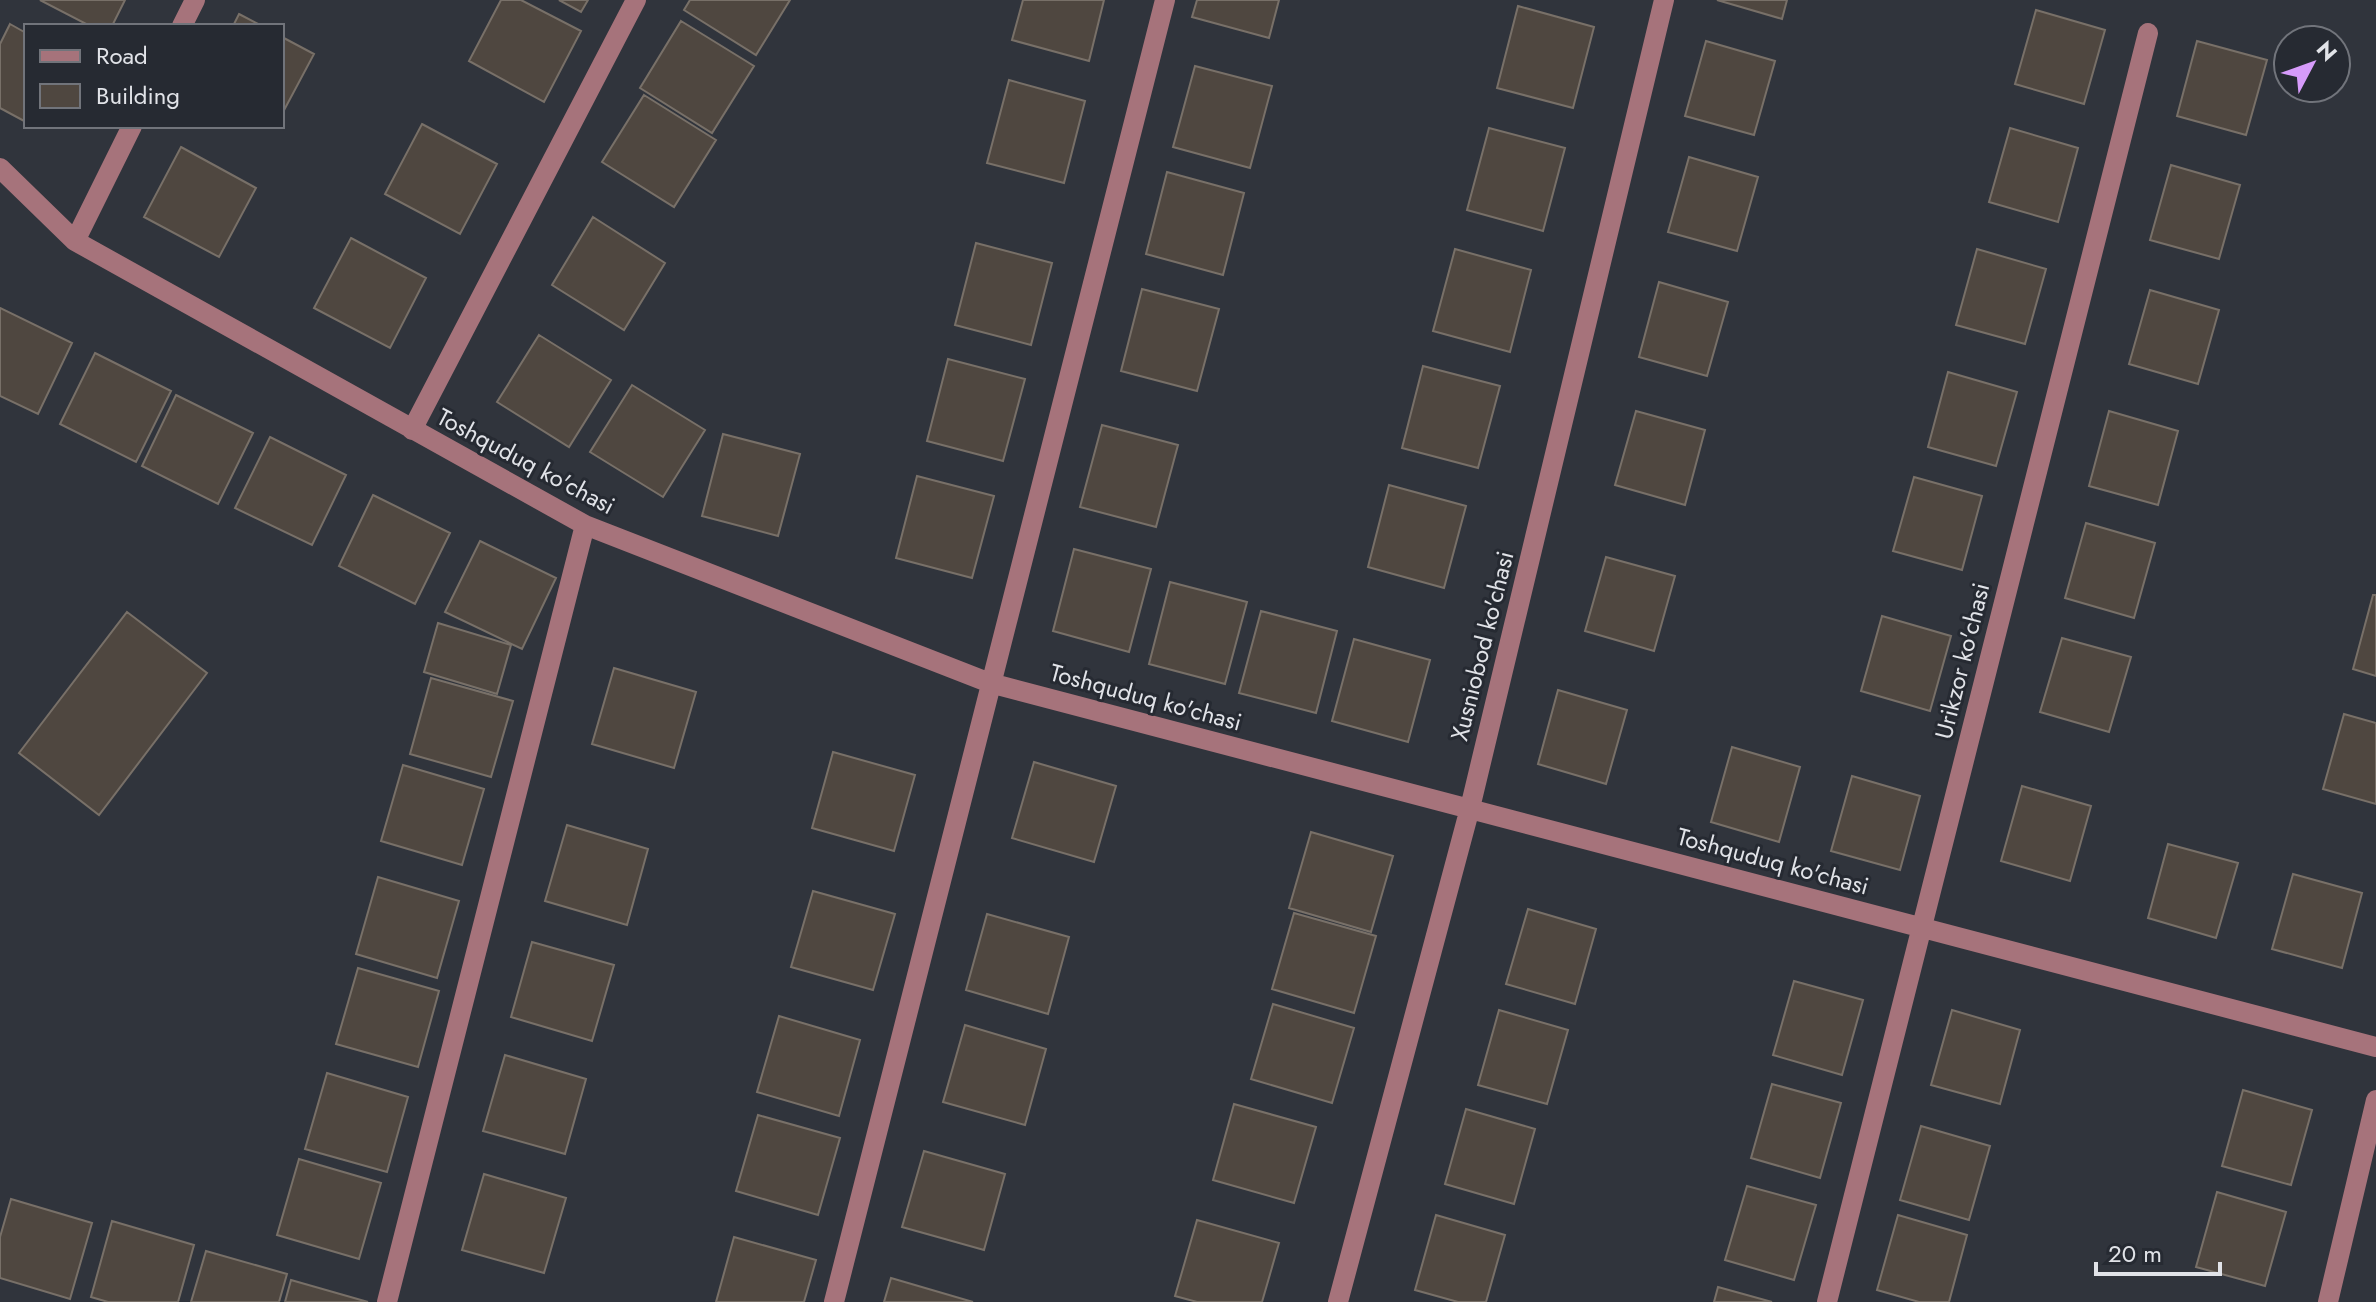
<svg xmlns="http://www.w3.org/2000/svg" width="2376" height="1302" font-family="Jost,sans-serif">
  <style>
    .building { fill: #4f4740; stroke: #787068; stroke-width: 2 }
    .lines { fill: none; stroke-linecap: round; stroke-linejoin: round }
    .minor { stroke: #a6737b; stroke-width: 20 }
    .labels { text-anchor: middle; dominant-baseline: central; stroke-width: 6; stroke-linejoin: round; paint-order: stroke }
    .street-label { font-size: 24px; fill: #e1e3e8; stroke: #262a32 }
  </style>
  <rect width="100%" height="100%" fill="#30343c"/>
  <path class="building" d="M40 0H125L112 26H90Z
    M501 0H521L581 31 544 102 469 61Z
    M559 0H588L581 12Z
    M690 0H790L756 55 684 10Z
    M1023 0H1104L1089 61 1012 40Z
    M1197 0H1279L1269 38 1192 17Z
    M1717 0H1787L1782 19Z
    M1518 6 1594 27 1573 108 1497 88Z
    M2036 10 2105 30 2084 104 2015 84Z
    M239 14 262 26H233Z
    M681 21 754 66 712 133 640 88Z
    M10 24 26 33V122L0 108V44Z
    M282 37 314 54 282 114Z
    M1706 41 1775 61 1754 135 1685 116Z
    M2197 41 2267 60 2246 135 2177 116Z
    M1195 66 1272 86 1250 168 1173 147Z
    M1009 80 1085 101 1064 183 987 163Z
    M644 95 716 140 674 207 602 162Z
    M422 124 497 164 460 234 385 194Z
    M1489 128 1565 148 1543 231 1467 210Z
    M2010 128 2078 148 2058 222 1989 202Z
    M181 147 256 188 219 257 144 217Z
    M1689 157 1758 177 1737 251 1668 232Z
    M2171 165 2240 185 2219 259 2150 240Z
    M1167 172 1244 193 1223 275 1146 254Z
    M593 217 665 263 624 330 552 285Z
    M351 238 426 278 390 348 314 308Z
    M976 243 1052 263 1031 345 955 325Z
    M1455 249 1531 270 1510 352 1433 331Z
    M1977 249 2046 269 2025 344 1956 325Z
    M1659 282 1728 302 1707 376 1639 357Z
    M1142 289 1219 309 1197 391 1121 371Z
    M2150 290 2219 310 2198 384 2129 364Z
    M0 308 72 343 38 414 0 396Z
    M539 335 611 380 569 447 497 402Z
    M95 353 171 391 136 462 60 424Z
    M948 359 1025 379 1003 461 927 441Z
    M1423 366 1500 386 1478 468 1402 448Z
    M1948 372 2017 392 1996 466 1928 447Z
    M632 385 705 430 663 497 590 452Z
    M176 395 253 433 218 504 142 466Z
    M1636 411 1705 430 1685 505 1615 485Z
    M2109 411 2178 431 2158 505 2089 486Z
    M1102 425 1178 445 1156 527 1080 507Z
    M723 434 800 454 778 536 702 516Z
    M270 437 346 475 312 545 235 508Z
    M917 476 994 496 972 578 896 558Z
    M1914 477 1982 496 1962 570 1893 551Z
    M1389 485 1466 506 1444 588 1368 567Z
    M373 495 450 533 415 604 339 566Z
    M2086 523 2155 543 2134 618 2065 598Z
    M480 541 556 578 522 649 445 612Z
    M1074 549 1151 569 1129 652 1053 631Z
    M1606 557 1675 576 1654 651 1585 631Z
    M1170 582 1247 602 1225 684 1149 664Z
    M2373 595H2376V676L2353 669Z
    M1261 611 1337 631 1316 713 1239 693Z
    M127 612 207 673 99 815 19 753Z
    M1882 616 1951 636 1930 711 1861 691Z
    M438 623 511 645 497 694 424 672Z
    M2062 638 2131 657 2109 732 2040 712Z
    M1354 639 1430 660 1408 742 1332 721Z
    M614 668 696 692 674 768 592 744Z
    M431 678 513 701 491 777 410 754Z
    M1558 690 1627 710 1606 784 1538 764Z
    M2344 714 2376 723V804L2323 789Z
    M1732 747 1800 767 1779 842 1711 822Z
    M833 752 915 775 894 851 812 828Z
    M1034 762 1116 786 1094 862 1012 838Z
    M403 765 484 789 462 865 381 841Z
    M1852 776 1920 796 1900 870 1831 851Z
    M2022 786 2091 806 2070 881 2001 861Z
    M567 825 648 849 627 925 545 901Z
    M1311 832 1393 856 1371 932 1289 908Z
    M2168 844 2238 863 2216 938 2148 918Z
    M2293 874 2362 893 2342 968 2272 949Z
    M378 877 459 901 437 978 356 954Z
    M813 891 895 914 873 990 791 967Z
    M1528 909 1596 929 1575 1004 1506 984Z
    M1294 913 1376 936 1354 1013 1272 989Z
    M987 914 1069 937 1048 1014 966 990Z
    M532 942 614 965 592 1041 511 1017Z
    M358 968 439 991 418 1067 336 1044Z
    M1794 981 1863 1000 1842 1075 1773 1055Z
    M1273 1004 1354 1028 1332 1103 1251 1079Z
    M1499 1010 1568 1030 1547 1104 1478 1085Z
    M1952 1010 2020 1030 2000 1104 1931 1085Z
    M779 1016 860 1040 839 1116 757 1092Z
    M965 1025 1046 1049 1025 1125 943 1102Z
    M505 1055 586 1079 565 1154 483 1131Z
    M327 1073 408 1097 387 1172 305 1149Z
    M1772 1084 1841 1103 1820 1178 1751 1158Z
    M2243 1090 2312 1110 2291 1185 2222 1166Z
    M1234 1104 1316 1127 1294 1203 1213 1180Z
    M1466 1109 1535 1129 1514 1204 1445 1184Z
    M758 1115 840 1138 818 1215 736 1191Z
    M1921 1126 1990 1146 1969 1220 1900 1200Z
    M924 1151 1005 1174 984 1250 902 1227Z
    M299 1159 381 1183 359 1259 277 1235Z
    M484 1174 566 1198 544 1273 462 1250Z
    M1747 1186 1816 1205 1794 1280 1725 1260Z
    M2217 1192 2286 1212 2265 1286 2196 1267Z
    M11 1199 92 1223 70 1299 0 1278V1237Z
    M1436 1215 1505 1235 1486 1302H1458L1415 1290Z
    M1898 1215 1967 1235 1949 1302H1919L1877 1290Z
    M1197 1220 1279 1243 1262 1302H1197L1175 1296Z
    M112 1221 194 1245 178 1302H108L91 1297Z
    M734 1237 816 1260 804 1302H716Z
    M206 1251 287 1274 279 1302H191Z
    M891 1278 973 1302H884Z
    M291 1280 368 1302H285Z
    M1718 1287 1772 1302H1714Z"/>
  <g class="lines">
    <path class="minor" d="M182 26 195 0
      M0 168 75 241 585 525 990 683 2376 1047
      M75 241 132 126
      M412 430 636 0
      M387 1302 585 525
      M834 1302 1165 0
      M1338 1302 1470 808 1664 0
      M1827 1302 2148 33
      M2328 1302 2376 1100"/>
  </g>
  <g class="labels">
    <g class="street-label">
      <text transform="translate(526 461) rotate(28)">Toshquduq ko'chasi</text>
      <text transform="translate(1482 646) rotate(-76)">Xusniobod ko'chasi</text>
      <text transform="translate(1962 661) rotate(-76)">Urikzor ko'chasi</text>
      <text transform="translate(1146 697) rotate(15)">Toshquduq ko'chasi</text>
      <text transform="translate(1773 861) rotate(15)">Toshquduq ko'chasi</text>
    </g>
  </g>
  <rect x="24" y="24" width="260" height="104" fill="#262a32" stroke="#71747b" stroke-width="2"/>
  <rect x="40" y="50" width="40" height="12" fill="#a6737b" stroke="#71747b" stroke-width="2"/>
  <text x="96" y="64" font-size="24" fill="#e1e3e8">Road</text>
  <rect x="40" y="84" width="40" height="24" fill="#4f4740" stroke="#71747b" stroke-width="2"/>
  <text x="96" y="104" font-size="24" fill="#e1e3e8">Building</text>
  <g transform="translate(2312 64) rotate(49)"><circle r="38" fill="#262a32" stroke="#71747b" stroke-width="2"/>
  <path d="M0-6L14 30L0 20L-14 30Z" fill="#d69bfa"/>
  <text y="-12" font-size="22" font-weight="bold" text-anchor="middle" fill="#e1e3e8">N</text>
  </g>
  <path d="M2096 1262v12h124v-12" fill="none" stroke="#e1e3e8" stroke-width="4"/>
  <text x="2108" y="1262" font-size="24" fill="#e1e3e8" stroke="#262a32" stroke-width="6" paint-order="stroke">20 m</text>
</svg>
